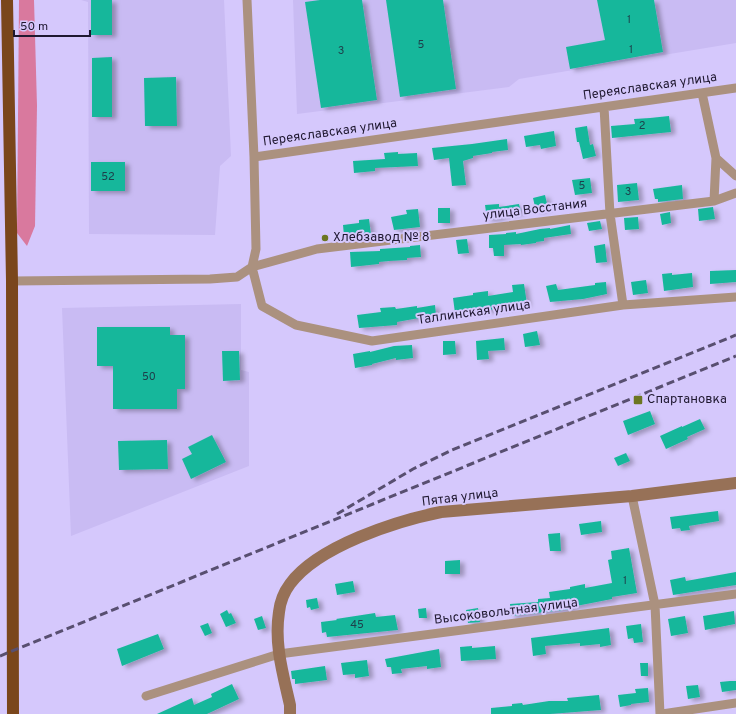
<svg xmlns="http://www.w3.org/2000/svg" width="736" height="714" font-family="Overpass,sans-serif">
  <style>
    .built { fill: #c9bbf3 }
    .forest { fill: #d9799e }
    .building { fill: #17b79b; filter: url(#shadow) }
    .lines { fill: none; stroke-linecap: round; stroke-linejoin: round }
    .street { stroke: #ab917f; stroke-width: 9 }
    .secondary { stroke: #977157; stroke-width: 12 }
    .highway { stroke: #7a461c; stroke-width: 12 }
    .rail { stroke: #584f70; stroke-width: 3; stroke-dasharray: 8 4; stroke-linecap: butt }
    .poi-dot { fill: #6c7621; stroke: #d5c8fc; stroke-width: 1.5 }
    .labels { text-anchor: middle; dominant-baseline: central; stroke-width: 4; stroke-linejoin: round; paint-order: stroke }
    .number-label { font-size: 11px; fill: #1d404b }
    .street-label { font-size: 13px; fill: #1f1830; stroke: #d5c8fc }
    .poi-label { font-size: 13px; fill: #1f1830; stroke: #d5c8fc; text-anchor: start }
  </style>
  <defs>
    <filter id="shadow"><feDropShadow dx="4.5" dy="2.5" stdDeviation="2" flood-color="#0004"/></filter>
  </defs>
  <rect width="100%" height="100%" fill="#d5c8fc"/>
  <path class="built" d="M81 0H224L231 156 220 166 215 235 89 234 88 2Z
    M293 0H736V43L519 79 509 87 297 114Z
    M241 304V370L249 372V466L71 536 62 308Z"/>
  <path class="forest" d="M19 0H34L37 106 35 226 27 246 17 233Z"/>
  <path class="building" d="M91 0H112V35H91Z
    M320 0H362L377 100 321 108 305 2Z
    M386 0H443L456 89 400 97Z
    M597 0H654L663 52 570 69 566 47 605 40Z
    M112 57V117H92V58Z
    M176 77 177 126H145L144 78Z
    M669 116 671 132 612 138 611 126 635 124 634 119 650 118Z
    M587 126 590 145 593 144 596 156 583 159 579 142H577L575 128Z
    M554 131 556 146 541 149 540 145 526 147 524 136Z
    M507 139 508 150 492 152V153L473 156V158L463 161 466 185 452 186 449 158 434 160 432 148 472 144Z
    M398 152V154L417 153 418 166 375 168V171L354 173 353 161 385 159 384 153Z
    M91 162H125V191H91Z
    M590 178 592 193 575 195 572 180Z
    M637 183 639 200 618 202 617 185Z
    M682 185 683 199 658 202V199H655L653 189Z
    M545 195 548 208 536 211 533 198Z
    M499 204V207L519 204 521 212 500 216V218L487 219 485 205Z
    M713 207 715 219 699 221 698 209Z
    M438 208H450V223H438Z
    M418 209 420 227 394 230 391 217 407 214 406 210Z
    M670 212 671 223 662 225 660 214Z
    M638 217 639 229 625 230 624 218Z
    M369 219 371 235 344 236 343 225 359 223V220Z
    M600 221 602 229 589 231 587 223Z
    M570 225 571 234 544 238V241L536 242V243L521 245V244L504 245V256H494L493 248H489V235L506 234V233L516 232V234L540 229 550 228V229Z
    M467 239 469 253 458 254 456 240Z
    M605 244 607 262 596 263 594 246Z
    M420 245 421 257 407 258V260L389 261 379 262V264L351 267 350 252 380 251V249L410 247V246Z
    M736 270V282L710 284V271Z
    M672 273V275L692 273 693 287 664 291 662 274Z
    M646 280 648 293 633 295 631 282Z
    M606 282 607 294 583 299 550 302 546 286 556 284 558 290 595 285V283Z
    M524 284 527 304 489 310 455 313 453 298 473 295V293L488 291V296L513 292 512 285Z
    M435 305 436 315 397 322V325L359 328 357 315 381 312 380 308 395 307 396 309 417 306V308Z
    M97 327H170V335H185V389H177V409H113V366H97Z
    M537 331 540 345 525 347 523 334Z
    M504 338 505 350 488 351 489 359 477 360 476 341Z
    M443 341H455L456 354 443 355Z
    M412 345 413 358 396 360V358L372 364V365L355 368 353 354 370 351V352L394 346Z
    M222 351H239L240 380 223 381Z
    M650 411 655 424 628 435 623 421Z
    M700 419 705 429 687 437 688 439 666 449 660 436 682 426V427Z
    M212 435 226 462 191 479 182 459 192 454 188 447Z
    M167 440 168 469 119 470 118 441Z
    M626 453 630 461 618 466 614 458Z
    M718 511 719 521 689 526 690 530 681 531 680 528 672 529 670 517Z
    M601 521 602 532 581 535 579 524Z
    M560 533 561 551H550L548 534Z
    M629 548 637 593 612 597V599L571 607V609L511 616 510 604 538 602V599L550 598 549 592 570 589V587L585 584V588L612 583 608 560 612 559 611 551Z
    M460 560V574H445V561Z
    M736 572V585L673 595 670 580 685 577 686 581Z
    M353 581 355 592 337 595 335 584Z
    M317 598 319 608 311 610 310 607 307 608 306 600Z
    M426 608 427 618H419L418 609Z
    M478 608 480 622 468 623 466 610Z
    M227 610 229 614 231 613 236 623 226 627 220 614Z
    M734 611 735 624 705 630 703 616Z
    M375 613 376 617 395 615 398 630 327 637 326 632 322 633 321 622 337 620 336 619Z
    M262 616 266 628 258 630 254 619Z
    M685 616 688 633 671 636 668 619Z
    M208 623 212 633 205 636 200 626Z
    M641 624 643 642 634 643 633 638 628 639 626 626Z
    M609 628 611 645 600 647V644L580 646V643L545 646 546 654 533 656 531 638Z
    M158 634 164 649 122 666 117 649Z
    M472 646V648L495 646 496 659 461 661 460 647Z
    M439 649 441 667 427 669V666L401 669 402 673 392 674 391 667H387L385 659Z
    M367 660 369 676 355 678V674L343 675 341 663Z
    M640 663H648V676H641Z
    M325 666 327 680 295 684V679H292L291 671Z
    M730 681H736V690L722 692 720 682Z
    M232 684 239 699 207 714H157L192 698 194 705 212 697 211 694Z
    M698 685 700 697 688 699 686 686Z
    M648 688 649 702 631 704V705L620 707 618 695 636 693 635 689Z
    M599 695 601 710 550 714H491V708L512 706V704L522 703 523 705 549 701H568L567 698Z"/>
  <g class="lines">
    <path class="street" d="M247 0 254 157
      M702 93 716 158 714 201 317 249 252 267 262 306 296 325 372 341 623 305 736 297
      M604 107 610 214 623 305
      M716 158 736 176
      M714 201 736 193
      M12 281 210 279 237 277 252 267 256 249 254 157 736 88
      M632 496 655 605 660 714
      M146 696 279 654 736 594
      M662 714 736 703"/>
    <path class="secondary" d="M290 714V705C283 674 274 644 279 612 280 603 284 592 290 584 318 546 396 521 441 512L632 496 736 483"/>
    <path class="highway" d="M7 0 12 281 13 714"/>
    <path class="rail" d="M337 514 413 469 452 450 736 335
      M0 656 736 356"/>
  </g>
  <g class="poi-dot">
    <circle cx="325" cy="238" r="4"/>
    <rect x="633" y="395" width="10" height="10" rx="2"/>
  </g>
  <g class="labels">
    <g class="number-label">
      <text x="629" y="20">1</text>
      <text x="421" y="45">5</text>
      <text x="631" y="50">1</text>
      <text x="341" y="51">3</text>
      <text x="642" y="126">2</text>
      <text x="108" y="177">52</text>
      <text x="582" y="186">5</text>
      <text x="628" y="192">3</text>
      <text x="149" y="377">50</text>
      <text x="625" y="581">1</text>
      <text x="357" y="625">45</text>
    </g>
    <g class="street-label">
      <text transform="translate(650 87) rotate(-8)">Переяславская улица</text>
      <text transform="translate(330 133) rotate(-8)">Переяславская улица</text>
      <text transform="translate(535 210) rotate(-7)">улица Восстания</text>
      <text transform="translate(474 313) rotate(-8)">Таллинская улица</text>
      <text transform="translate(460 498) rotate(-7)">Пятая улица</text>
      <text transform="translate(506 612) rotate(-7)">Высоковольтная улица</text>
    </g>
    <g class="poi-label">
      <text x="333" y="238">Хлебзавод № 8</text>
      <text x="647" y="400">Спартановка</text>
    </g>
  </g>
  <path d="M14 30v6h76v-6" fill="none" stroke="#1f1830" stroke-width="2"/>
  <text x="20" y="30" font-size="12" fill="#1f1830" stroke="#d5c8fc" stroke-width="3" paint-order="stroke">50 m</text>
</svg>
